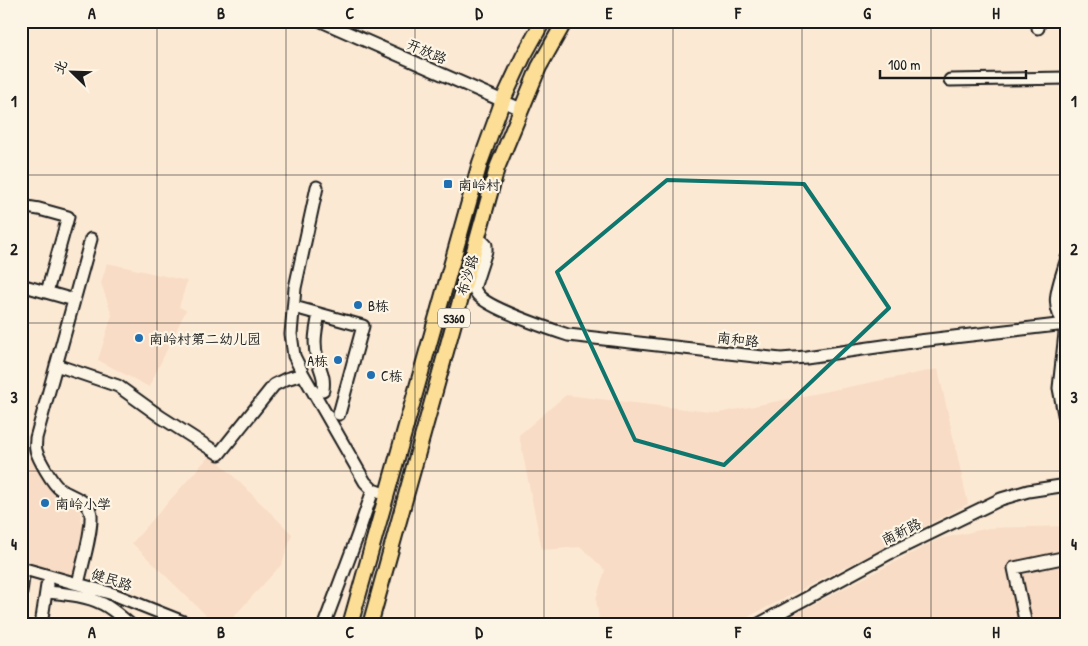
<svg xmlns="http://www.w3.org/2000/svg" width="1088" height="646" font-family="'Patrick Hand','LXGW WenKai TC',sans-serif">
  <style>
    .built { fill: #f8dcc5 }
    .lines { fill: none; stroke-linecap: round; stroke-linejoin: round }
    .minor-casing { stroke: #1c1c1c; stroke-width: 15 }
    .major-casing { stroke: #1c1c1c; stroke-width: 18 }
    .minor { stroke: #fcf5e5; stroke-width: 11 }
    .major { stroke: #fcde96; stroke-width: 14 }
    .marked { fill: none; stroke: #0f766e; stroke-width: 4; stroke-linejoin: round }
    .grid { fill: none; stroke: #1c1c1c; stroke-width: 1; stroke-opacity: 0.55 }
    .poi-dot { fill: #1f6fb2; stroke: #fcf5e5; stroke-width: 2 }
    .labels { text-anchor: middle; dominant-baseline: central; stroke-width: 4.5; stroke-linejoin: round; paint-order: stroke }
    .shield { fill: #fcf5e5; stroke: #5f5d58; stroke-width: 1 }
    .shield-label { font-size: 12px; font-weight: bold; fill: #1c1c1c }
    .street-label { font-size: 14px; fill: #1c1c1c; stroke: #fcf5e5 }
    .poi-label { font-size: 14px; fill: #1c1c1c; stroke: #fcf5e5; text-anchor: start }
    .neatline { fill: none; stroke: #1c1c1c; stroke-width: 2 }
    .grid-label { font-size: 16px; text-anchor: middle; font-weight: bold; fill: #1c1c1c }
  </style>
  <rect width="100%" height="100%" fill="#fce9d4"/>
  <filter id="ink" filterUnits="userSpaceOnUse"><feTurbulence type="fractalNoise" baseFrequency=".02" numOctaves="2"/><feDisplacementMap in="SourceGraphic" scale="10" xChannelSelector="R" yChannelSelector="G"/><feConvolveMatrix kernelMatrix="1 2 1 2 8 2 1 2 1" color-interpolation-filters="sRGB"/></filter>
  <g filter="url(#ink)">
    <path class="built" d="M107 263 187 281 179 307 186 310 149 387 98 360 112 315 101 283Z
      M938 369 968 504 750 616 738 625H600L596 599 605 570 581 547 542 550 519 435 566 395 719 413Z
      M21 438 58 498 79 508 83 527 74 576 21 562Z
      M211 454 292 534 282 564 226 625H216L132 543Z
      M1067 526V625H774L939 539 989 528Z"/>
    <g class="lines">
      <g class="minor-casing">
        <path id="minor" d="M321 21 521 109
          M1038 28V21
          M950 80 1067 78
          M317 187 295 288 291 334 294 356 303 374 365 482 373 490 387 495
          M21 206 39 209 68 217 47 292
          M477 240 483 242 486 245V251L474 288C475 290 476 293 478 295 488 308 550 329 568 335L781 359 806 357 919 341 1066 324
          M1067 258C1061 281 1047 305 1066 324L1059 388 1067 430
          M21 285 74 300
          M294 307 363 326 339 414
          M319 314C316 329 313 343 317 358 320 371 325 375 323 390
          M56 365 118 386 161 417 219 454 274 385 286 379 303 374
          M21 568 113 594 191 625
          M78 584C82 565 92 534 91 515 89 499 70 497 60 489 53 485 38 458 36 450 35 446 36 441 36 438L91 239
          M21 592 23 577
          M46 592C66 594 85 595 103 604 113 609 122 618 131 625
          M41 625 47 585
          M324 625 357 537 373 490
          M757 625 890 553 1001 499 1028 491 1067 485
          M1026 625 1014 568 1067 557"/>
      </g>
      <g class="major-casing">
        <path id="major" d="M350 625 480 163 503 100 523 57 543 21
          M370 625 497 168 539 67 565 21"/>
      </g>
      <use href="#minor" class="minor"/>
      <use href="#major" class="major"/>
    </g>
  </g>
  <path class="marked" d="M667 180 804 184 889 308 724 465 635 440 557 272Z"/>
  <path class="grid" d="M157 21V625M286 21V625M415 21V625M544 21V625M673 21V625M802 21V625M931 21V625M21 175H1067M21 323H1067M21 471H1067"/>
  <g class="poi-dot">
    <rect x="443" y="179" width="10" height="10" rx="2.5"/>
    <circle cx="358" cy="305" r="5"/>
    <circle cx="139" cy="338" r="5"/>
    <circle cx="338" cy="360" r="5"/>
    <circle cx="371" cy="375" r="5"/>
    <circle cx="45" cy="503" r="5"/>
  </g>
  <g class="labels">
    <rect class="shield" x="438" y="308.5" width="32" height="19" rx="4"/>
    <g class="shield-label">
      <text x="454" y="318">S360</text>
    </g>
    <g class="street-label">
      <text transform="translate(427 51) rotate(23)">开放路</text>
      <text transform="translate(467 275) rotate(-74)">布沙路</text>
      <text transform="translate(738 339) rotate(6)">南和路</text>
      <text transform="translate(901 531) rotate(-26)">南新路</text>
      <text transform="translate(112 579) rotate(18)">健民路</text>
    </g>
    <g class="poi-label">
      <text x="458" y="184">南岭村</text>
      <text x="368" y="305">B栋</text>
      <text x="149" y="338">南岭村第二幼儿园</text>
      <text x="328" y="360" text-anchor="end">A栋</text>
      <text x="381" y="375">C栋</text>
      <text x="55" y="503">南岭小学</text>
    </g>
  </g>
  <rect width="1088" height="646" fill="none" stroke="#fcf5e5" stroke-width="55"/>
  <g transform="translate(72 72) rotate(293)" stroke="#fcf5e5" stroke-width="4" paint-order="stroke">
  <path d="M0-4L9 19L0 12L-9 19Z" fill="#1c1c1c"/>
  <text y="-8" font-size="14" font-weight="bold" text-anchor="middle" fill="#1c1c1c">北</text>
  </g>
  <path d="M880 70v8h146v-8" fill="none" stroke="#1c1c1c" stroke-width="2.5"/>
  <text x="888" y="70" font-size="15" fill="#1c1c1c" stroke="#fcf5e5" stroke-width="4" paint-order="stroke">100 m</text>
  <rect x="28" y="28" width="1032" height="590" class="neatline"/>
  <g class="grid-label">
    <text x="92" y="19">A</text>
    <text x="221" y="19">B</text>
    <text x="350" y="19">C</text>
    <text x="479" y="19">D</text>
    <text x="609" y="19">E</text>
    <text x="738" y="19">F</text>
    <text x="867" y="19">G</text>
    <text x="996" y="19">H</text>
    <text x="14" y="107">1</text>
    <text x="1074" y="107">1</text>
    <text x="14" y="255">2</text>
    <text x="1074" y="255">2</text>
    <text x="14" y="403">3</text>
    <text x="1074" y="403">3</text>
    <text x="14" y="550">4</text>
    <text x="1074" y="550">4</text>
    <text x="92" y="638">A</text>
    <text x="221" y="638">B</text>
    <text x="350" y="638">C</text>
    <text x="479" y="638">D</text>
    <text x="609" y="638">E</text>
    <text x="738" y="638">F</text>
    <text x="867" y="638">G</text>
    <text x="996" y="638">H</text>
  </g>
</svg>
